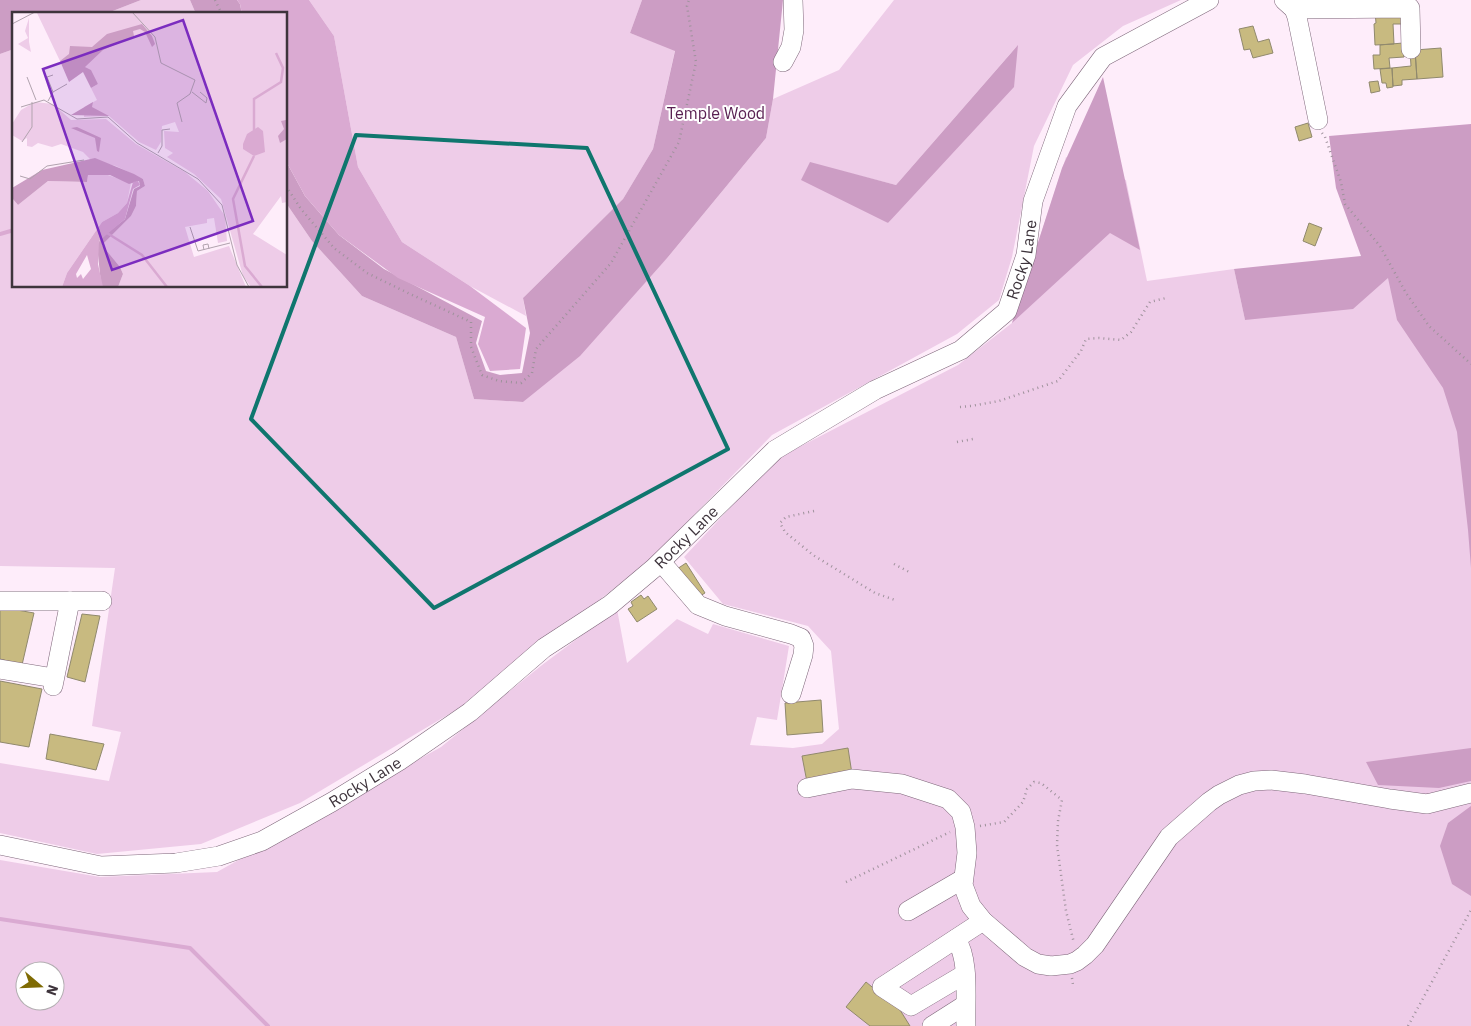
<svg xmlns="http://www.w3.org/2000/svg" width="1471" height="1026" font-family="'IBM Plex Sans',sans-serif">
  <style>
    .green { fill: #eecce8; fill-rule: evenodd }
    .forest { fill: #cc9dc4 }
    .water { fill: #daaad2 }
    .lines { fill: none; stroke-linecap: round; stroke-linejoin: round }
    .stream { stroke: #daaad2; stroke-width: 4 }
    .building { fill: #c8ba80; stroke: #90896d }
    .minor-casing { stroke: #7e677a; stroke-width: 20 }
    .path { stroke: #9f929c; stroke-width: 2.5; stroke-dasharray: 1 4; stroke-linecap: butt }
    .minor { stroke: #fff; stroke-width: 19 }
    .marked { fill: none; stroke: #0f766e; stroke-width: 4; stroke-linejoin: round }
    .labels { text-anchor: middle; dominant-baseline: central; stroke-width: 4; stroke-linejoin: round; paint-order: stroke }
    .park-label { font-size: 16px; fill: #592052; stroke: #fff }
    .street-label { font-size: 16px; fill: #3e343c; stroke: #fff }
    .inset-river { fill: none; stroke: #daaad2; stroke-width: 2.5 }
    .inset-road { fill: none; stroke: #b1a3ae; stroke-width: 1 }
    .view { fill: #7b2cbf; fill-opacity: 0.15; stroke: #7b2cbf; stroke-width: 2.5 }
    .inset-edge { fill: none; stroke: #3e343c; stroke-width: 2.5 }
  </style>
  <rect width="100%" height="100%" fill="#feedfa"/>
  <path class="green" d="M141 0H190L196 14H105Z
    M309 0H642L630 33 675 50 653 149 623 199 523 298 526 316 470 286 402 242 358 167 334 36Z
    M894 0H1181L1123 26 1073 65 1034 146 1012 257 999 300 957 334 772 435 651 559 476 698 300 803 201 844 97 854 0 833V763L109 781 121 732 92 726 115 568 0 566V54L14 49V286H286V203L312 241 362 296 456 337 474 399 523 402 668 257 766 138 773 99 839 70ZM1017 46 888 223 810 163 896 185Z
    M1066 157 1126 180 1147 281 1234 269 1245 320 1387 277 1471 298V1026H0V860L100 877 217 872 441 747 542 665 617 609 627 663 677 619 708 634 713 624 789 646 777 720 757 717 750 745 793 748 822 744 839 729 831 651 808 626 723 604 684 557 776 459 958 365 1012 323ZM25 971H55V1001H25Z"/>
  <path class="forest" d="M0 0H141L105 14H14V49L0 54Z
    M190 0H237L240 4 242 14H196Z
    M642 0H783L773 99 766 138 668 257 580 356 523 402 474 399 456 337 362 296 312 241 286 203V161L305 196 339 235 384 269 482 321 476 343 486 371 500 375 522 373 530 333 523 298 623 199 653 149 675 51 630 33Z
    M1018 45 1014 87 888 223 801 180 810 162 896 185Z
    M1103 77 1140 250 1110 233 1012 323 1062 168Z
    M1471 124V568L1468 530 1457 432 1443 388 1397 320 1388 278 1353 309 1245 320 1234 269 1361 256 1336 188 1329 136Z
    M1471 748V781L1439 788 1378 785 1366 762Z
    M1471 806V896L1452 884 1440 846 1448 823Z"/>
  <path class="water" d="M237 0H309L334 36 358 167 402 242 470 286 526 328 520 369 490 371 478 344 485 317 398 278 339 235 305 196 286 161V14H242L240 4Z"/>
  <g class="lines">
    <path class="stream" d="M0 234 14 230
      M0 919 190 948 268 1026"/>
  </g>
  <path class="building" d="M1375 11H1401L1402 24H1393L1394 44 1375 45 1374 24 1376 23Z
    M1253 26 1258 42 1269 39 1273 53 1253 58 1250 49 1244 50 1239 29Z
    M1403 43 1404 57 1389 58 1390 68 1374 69 1373 55H1380V45Z
    M1441 48 1443 77 1417 79 1415 50Z
    M1415 50 1417 79 1402 80V85L1393 86 1392 68 1411 66 1410 51Z
    M1392 68 1393 87 1387 88 1386 83H1382L1380 69Z
    M1378 81 1380 91 1371 93 1369 82Z
    M1308 123 1312 137 1299 141 1295 127Z
    M1309 223 1322 228 1315 246 1303 241Z
    M686 563 705 593 695 599 677 569Z
    M641 595 644 599 648 596 657 609 637 622 628 609 633 606 631 602Z
    M0 607 34 613 22 665 0 659Z
    M82 614 100 616 85 682 67 677Z
    M0 681 42 689 29 747 0 742Z
    M821 700 823 732 787 735 785 703Z
    M50 734 104 744 96 770 46 759Z
    M848 748 852 774 807 782 802 756Z
    M866 982 900 1010 910 1026H870L846 1007Z"/>
  <g class="lines">
    <g class="minor-casing">
      <g id="minor">
        <path d="M1284 0 1294 9 1297 17 1318 120"/>
        <path d="M1294 9 1410 8 1411 49"/>
        <path d="M783 62 791 47 794 30 793 0"/>
        <path d="M661 562 698 605 725 616 791 634 801 638 804 646 803 655 791 694"/>
        <path d="M0 601H102"/>
        <path d="M0 669 54 678"/>
        <path d="M53 686 70 601"/>
        <path d="M807 788 852 779 902 784 948 799 961 812 965 827 967 853 963 885 971 906 983 921 1025 957 1038 964 1051 966 1070 964 1077 961 1085 955 1095 945 1169 837 1209 802 1219 795 1239 785 1254 781 1271 780 1305 784 1390 799 1427 804 1471 793"/>
        <path id="s1" d="M0 845 101 866 176 863 219 856 262 841 332 802 399 761 470 712 544 648 610 605 654 568 775 450 875 390 961 350 1007 311 1026 255 1033 201 1067 106 1103 57 1209 0"/>
        <path d="M908 911 963 879"/>
        <path d="M956 939C970 960 965 1000 966 1026"/>
        <path d="M965 974 911 1006 882 987 983 921"/>
        <path d="M932 1026 965 1005"/>
      </g>
    </g>
    <path class="path" d="M215 0 222 14
      M1322 133 1325 137 1341 182 1345 204 1380 246 1406 293 1429 326 1471 364
      M286 186 301 209 334 248 367 273 408 293 471 322V347L482 375 499 381 521 383 532 373 536 349 611 263 679 142 696 62 687 6 689 0
      M960 407 971 406 999 401 1058 381 1081 351 1086 339 1099 338 1121 340 1131 332 1150 302 1166 298
      M957 442 973 439
      M814 511 786 517 780 523 785 532 813 555 875 593 895 600
      M894 564 911 573
      M980 826 1004 822 1023 802 1027 789 1034 782 1041 783 1062 800 1058 821 1057 845 1066 911 1074 943
      M846 882 950 832
      M1072 978 1073 985
      M1408 1026 1471 910"/>
    <use href="#minor" class="minor"/>
  </g>
  <path class="marked" d="M356 135 587 148 728 449 434 608 251 419Z"/>
  <g class="labels">
    <g class="park-label">
      <text x="716" y="113">Temple Wood</text>
    </g>
    <g class="street-label">
      <text stroke="none"><textPath href="#s1" startOffset="1241">Rocky Lane</textPath></text>
      <text stroke="none"><textPath href="#s1" startOffset="791">Rocky Lane</textPath></text>
      <text stroke="none"><textPath href="#s1" startOffset="386">Rocky Lane</textPath></text>
    </g>
  </g>
  <g transform="translate(12 12)">
    <rect width="275" height="275" fill="#feedfa"/>
    <path d="M28 0H275V190L270 191 269 184 241 222 275 243V275H239L231 264 209 187 182 162 155 145 161 141 153 136 152 119 167 120 163 110 150 114 149 130 144 138 127 130 97 104 72 105V95L85 88 79 76 86 72 73 55 71 41 48 49 25 1ZM17 6V30L19 40 6 32 16 26 13 19ZM23 90 41 92 59 108 94 107 124 132 173 160 196 179 213 204 215 229 206 231 202 206 195 207V211L173 215 182 245 217 234 234 275H106L111 262 108 255 90 233 119 204 124 194 125 179 133 174 131 167 104 154 78 147 71 140 49 132 40 135 26 131 20 135 15 134V126L10 129 0 123V112L9 98ZM90 161 119 171 115 191 106 201 90 210 55 261 50 275H0V186L6 193 36 169 75 170 76 163Z" fill="#eecce8"/>
    <path d="M130 12 140 24 143 32 140 35 133 20 128 17 121 19 122 24 91 38 73 55 79 58 86 72 79 76 71 60 57 70 48 49 57 42 58 34 80 35 95 22ZM81 90 80 95 97 104 59 103ZM274 108 275 127 268 131 266 124 272 117 269 109ZM65 115 89 126 87 140 85 139 83 126 59 116ZM83 146 122 162 131 167 133 174 125 179 124 194 119 204 90 233 108 255 111 262 106 275H91L89 272 85 233 90 225 113 207 122 177 128 174 127 169 117 172 98 163H76L75 170 36 169 6 193 0 186V176L30 158Z" fill="#cc9dc4"/>
    <path d="M246 115 251 119 253 140 242 144 231 137V132L235 122ZM126 169 128 173 121 177 113 207 87 229 86 252 91 275H50L55 261 90 210 106 201 115 191 121 170ZM75 243 79 257 71 267 69 262 65 266 64 262Z" fill="#daaad2" fill-rule="evenodd"/>
    <path class="inset-river" d="M242 118V87L269 70 271 56 264 41M242 144 221 187 233 254 250 275M95 221 130 243 155 275"/>
    <path class="inset-road" d="M120 0 143 25 149 51 183 68 178 82 165 91 170 110M0 12 23 0M41 63 35 65 41 80M15 65 24 88M180 80 194 91 195 86 188 80M36 89 41 80 55 72M9 95 32 88 65 107 96 105 125 131 186 167 210 193 225 253 237 275M10 130 20 115V90M146 141 150 134V118L158 117M8 164 18 167 35 154 72 148M178 215 186 239 218 231M192 238 191 233 196 232 197 237"/>
    <path class="view" d="M171 8 241 209 100 258 31 57Z"/>
    <rect width="275" height="275" class="inset-edge"/>
  </g>
  <g transform="translate(40 986) rotate(109)"><circle r="24" fill="#ffffff" stroke="#b2aeb1"/>
  <path d="M0-4L9 19L0 12L-9 19Z" fill="#7f6b03"/>
  <text y="-8" font-size="14" font-weight="bold" text-anchor="middle" fill="#3e343c">N</text>
  </g>
</svg>
